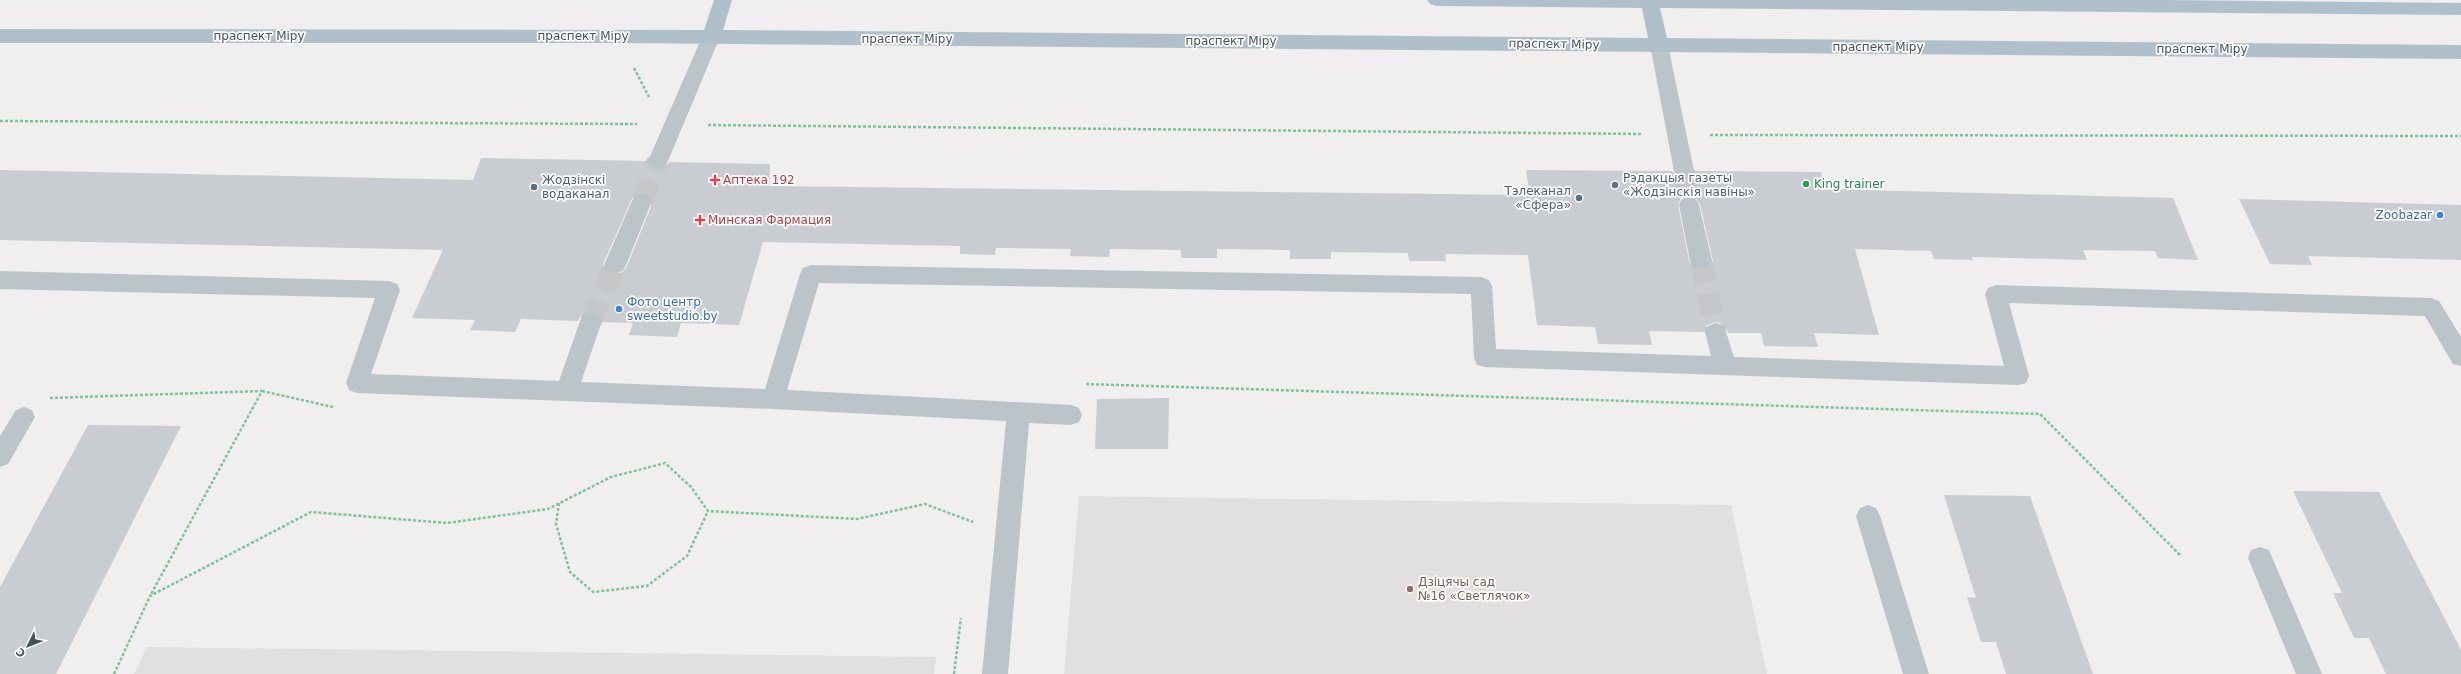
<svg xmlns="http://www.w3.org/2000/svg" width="2461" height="674" font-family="'DejaVu Sans',sans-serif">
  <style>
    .education { fill: #e1dfdf }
    .building { fill: #c9ccd0; fill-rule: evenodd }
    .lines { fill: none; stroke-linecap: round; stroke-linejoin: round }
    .minor-tunnel { stroke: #c6c7c9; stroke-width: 22; stroke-dasharray: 22 11; stroke-linecap: butt }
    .path { stroke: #7bc497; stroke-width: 2.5; stroke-dasharray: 3 2; stroke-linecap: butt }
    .minor { fill: #bac4c9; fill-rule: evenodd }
    .major { fill: #b0c0ca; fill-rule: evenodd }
    .health-dot { fill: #e0444e; stroke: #fff; stroke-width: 1.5 }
    .leisure-dot { fill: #2e9e5b; stroke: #fff; stroke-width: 1.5 }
    .service-dot { fill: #5c6f8a; stroke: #fff; stroke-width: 1.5 }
    .shop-dot { fill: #3f7fe0; stroke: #fff; stroke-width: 1.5 }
    .education-dot { fill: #8d6e63; stroke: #fff; stroke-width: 1.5 }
    .labels { text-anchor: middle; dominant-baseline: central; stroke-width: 3.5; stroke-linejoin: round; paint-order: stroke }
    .street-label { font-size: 12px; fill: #485359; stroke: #fff }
    .service-label { font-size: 12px; fill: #4e5e75; stroke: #fff; text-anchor: start }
    .health-label { font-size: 12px; fill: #be3a42; stroke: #fff; text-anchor: start }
    .leisure-label { font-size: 12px; fill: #27864d; stroke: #fff; text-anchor: start }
    .shop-label { font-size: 12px; fill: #366cbe; stroke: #fff; text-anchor: end }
    .education-label { font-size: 12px; fill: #785e54; stroke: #fff; text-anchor: start }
  </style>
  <rect width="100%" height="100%" fill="#f0eeee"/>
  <path class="education" d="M1079 496 1731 505 1767 674H1064Z
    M147 647 936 657 934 674H134Z"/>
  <path class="building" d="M481 158 647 161 650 167 657 170 666 167 669 162 770 164 769 186 1530 195 1526 170 1672 171 1676 177 1683 180 1692 177 1695 171 1821 172 1826 189 2173 198 2198 260 2158 258 2155 251 2083 250 2087 260 1972 257 1973 260 1934 259 1931 251 1855 249 1879 335 1814 333 1818 347 1764 346 1761 333H1728L1725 325 1717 322 1707 325 1704 332 1649 331 1652 345 1598 344 1595 327 1537 325 1528 255 1445 254 1446 261H1409L1408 253 1331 252V259H1290V250L1217 249V258H1181V250L1110 249 1109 257 1070 256 1071 249 996 248 995 255 960 254V246L763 242 739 325 681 323 677 337 629 335 633 323 603 322 600 314 592 311 582 314 578 321 521 319 515 332 470 330 475 320 412 318 443 250 0 240V170L473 180ZM642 192 650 194 653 202 627 266 623 272 615 274 607 272 603 264 634 194ZM1689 196 1696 198 1700 204 1713 261 1709 268 1701 270 1694 268 1689 261 1678 205 1681 198Z
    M2239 199 2461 205V260L2308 256 2312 265 2270 264Z
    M1169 398 1168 449H1095L1097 399Z
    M88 425 181 426 56 674H0V587Z
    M2293 491 2379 492 2461 650V674H2386L2369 638H2354L2333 593H2342Z
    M1944 495 2030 496 2093 674H2006L1996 642H1981L1967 597 1976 598Z"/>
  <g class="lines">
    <path class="minor-tunnel" d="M1684 171 1689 205
      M642 201 658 161
      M1701 261 1716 332
      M591 321 615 265"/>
    <path class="path" d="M634 68 649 97
      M0 121 637 124
      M708 125 1643 134
      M1710 135 2461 136
      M1086 384 2040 414 2181 556
      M262 391 333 407
      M50 398 262 391 150 596
      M559 503 556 524 570 572 593 592 647 586 687 556 708 511
      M114 674 150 596 311 512 447 523 548 509 611 477 665 463 691 487 708 511 857 519 925 504 973 522
      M954 674 961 618"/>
    <path class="minor" d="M711 30 718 32 720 37 668 161 665 166 658 169 651 166 648 161 702 37 704 32Z
      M1659 38 1666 40 1668 45 1694 171 1691 176 1684 179 1677 176 1674 171 1650 45 1652 40Z
      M642 193 649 195 652 201 626 265 623 271 615 273 607 271 604 265 632 201 635 195Z
      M1689 197 1696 199 1699 205 1712 261 1708 267 1701 269 1694 267 1690 261 1679 205 1682 199Z
      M811 265 1481 277 1489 280 1492 286 1496 349 1711 356 1705 332 1708 326 1716 323 1724 326 1734 357 2004 366 1985 294 1988 288 1996 285 2431 298 2439 301 2461 337V366L2453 364 2425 316 2009 303 2029 376 2026 383 2018 385 1485 367 1477 365 1474 358 1471 294 819 283 787 390 1071 405 1079 408 1082 415 1079 422 1071 425 1029 423 1008 674H982L1006 421 773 409 357 393 349 390 346 383 375 298 0 289V271L389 281 397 284 400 290 371 374 559 381 580 321 583 315 591 312 599 315 602 321 581 382 765 389 800 274 803 268Z
      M24 407 32 410 35 417 8 464 0 467V436L16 410Z
      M1868 505 1876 508 1880 516 1929 674H1903L1856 516 1860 508Z
      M2260 547 2269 550 2322 674H2296L2248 558 2251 550Z"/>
    <path class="major" d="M714 0H732L723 30 1648 38 1642 8 1436 6 1430 4 1427 0H2165L2461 3V15L1660 8 1667 38 2461 45V59L619 43H0V29L704 30Z"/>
  </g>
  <g class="health-dot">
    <path d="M713 174h4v4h4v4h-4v4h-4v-4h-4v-4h4z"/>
    <path d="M698 214h4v4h4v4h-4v4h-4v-4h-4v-4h4z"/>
  </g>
  <circle class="leisure-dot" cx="1806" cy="184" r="4"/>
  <g class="service-dot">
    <circle cx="1615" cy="185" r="4"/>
    <circle cx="534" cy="187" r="4"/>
    <circle cx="1579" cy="198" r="4"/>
  </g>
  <g class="shop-dot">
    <circle cx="2440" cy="215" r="4"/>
    <circle cx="619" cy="309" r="4"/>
  </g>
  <circle class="education-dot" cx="1410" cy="589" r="4"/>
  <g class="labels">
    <g class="street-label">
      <text x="259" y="36">праспект Міру</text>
      <text x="583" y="36">праспект Міру</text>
      <text x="907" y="39">праспект Міру</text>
      <text x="1231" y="41">праспект Міру</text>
      <text transform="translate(1554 44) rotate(1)">праспект Міру</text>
      <text x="1878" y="47">праспект Міру</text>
      <text x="2202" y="49">праспект Міру</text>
    </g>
    <g class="service-label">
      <text x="1623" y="178">Рэдакцыя газеты<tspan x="1623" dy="14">«Жодзінскія навіны»</tspan></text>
      <text x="542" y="180">Жодзінскі<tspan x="542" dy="14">водаканал</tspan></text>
      <text x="1571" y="191" text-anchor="end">Тэлеканал<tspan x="1571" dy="14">«Сфера»</tspan></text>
    </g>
    <g class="health-label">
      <text x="723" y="180">Аптека 192</text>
      <text x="708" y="220">Минская Фармация</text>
    </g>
    <g class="leisure-label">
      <text x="1814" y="184">King trainer</text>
    </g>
    <g class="shop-label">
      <text x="2432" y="215">Zoobazar</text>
      <text x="627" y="302" text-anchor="start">Фото центр<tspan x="627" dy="14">sweetstudio.by</tspan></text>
    </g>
    <g class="education-label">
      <text x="1418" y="582">Дзіцячы сад<tspan x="1418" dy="14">№16 «Светлячок»</tspan></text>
    </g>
  </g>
  <g transform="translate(28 646) rotate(227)" stroke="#ffffff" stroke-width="3" paint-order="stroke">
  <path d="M0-3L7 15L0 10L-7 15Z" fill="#485359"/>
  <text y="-6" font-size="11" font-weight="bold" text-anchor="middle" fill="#485359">С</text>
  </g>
</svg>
